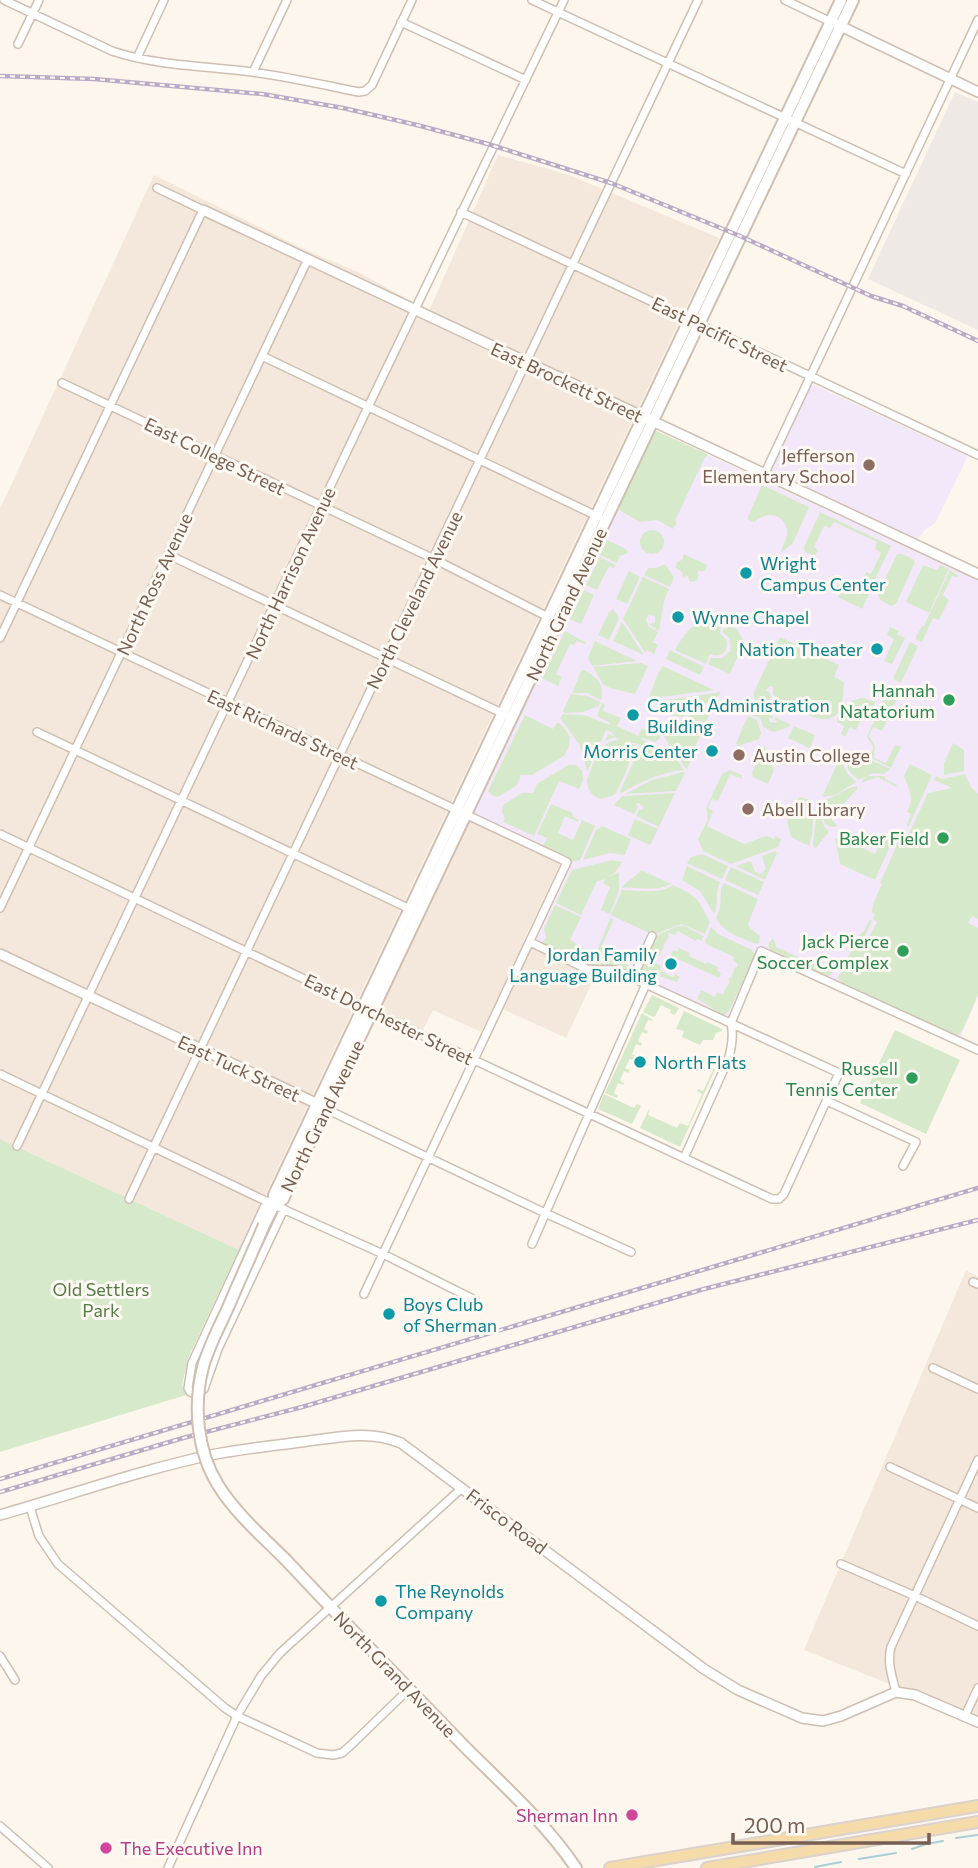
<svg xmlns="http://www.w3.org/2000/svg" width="978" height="1868" font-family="Commissioner,sans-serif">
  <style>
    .residential { fill: #f3e8db }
    .industrial { fill: #eee9e4 }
    .education { fill: #f3e8f9 }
    .green { fill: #d7e9cb }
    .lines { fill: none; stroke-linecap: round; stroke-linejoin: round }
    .stream { stroke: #a8ced6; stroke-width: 2 }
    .minor-casing { stroke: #cebfb2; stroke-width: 10 }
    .tertiary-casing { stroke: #cebfb2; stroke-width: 12 }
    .secondary-casing { stroke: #d0bfb0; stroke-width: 14 }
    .primary-casing { stroke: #d9d2ce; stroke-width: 14 }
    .minor { stroke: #fff; stroke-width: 7 }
    .tertiary { stroke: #fff; stroke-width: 9 }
    .secondary { stroke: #fff; stroke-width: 10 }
    .primary { stroke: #f5dbaa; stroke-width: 10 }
    .rail-casing { stroke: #baaac6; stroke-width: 4.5 }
    .rail { stroke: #fefaf3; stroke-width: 2; stroke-dasharray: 5; stroke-linecap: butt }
    .secondary-bridge-casing { stroke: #d0bfb0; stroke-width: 14; stroke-linecap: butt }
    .secondary-bridge { stroke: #fff; stroke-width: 10 }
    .education-dot { fill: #8d6e63; stroke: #fefaf3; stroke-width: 2.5 }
    .culture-dot { fill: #0f9aa8; stroke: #fefaf3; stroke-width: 2.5 }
    .leisure-dot { fill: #2e9e5b; stroke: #fefaf3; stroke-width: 2.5 }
    .hotel-dot { fill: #d1479c; stroke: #fefaf3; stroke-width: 2.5 }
    .labels { text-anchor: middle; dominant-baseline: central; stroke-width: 6; stroke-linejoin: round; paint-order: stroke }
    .street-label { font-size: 18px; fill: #765e50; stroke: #fefaf3 }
    .education-label { font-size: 18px; fill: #785e54; stroke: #fefaf3; text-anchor: start }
    .culture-label { font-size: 18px; fill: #0d838f; stroke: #fefaf3; text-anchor: start }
    .leisure-label { font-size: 18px; fill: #27864d; stroke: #fefaf3; text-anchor: end }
    .park-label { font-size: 18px; fill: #567b48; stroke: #fefaf3 }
    .hotel-label { font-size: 18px; fill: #b23c85; stroke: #fefaf3; text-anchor: end }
  </style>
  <rect width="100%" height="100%" fill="#fcf6ec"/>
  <path class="residential" d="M498 155 569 175 719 238 239 1250 0 1139V509L154 175 308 251 360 273 429 311Z
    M467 820 560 864 523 942 595 976 566 1038 494 1005 481 1032 433 1010 421 1034 377 1013Z
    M966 1270 978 1277V1719L804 1650Z"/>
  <path class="industrial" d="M955 92 978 102V330L868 279Z"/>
  <path class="education" d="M814 385 968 456 935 523 924 531 916 541 769 473 809 387Z
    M654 430 978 580V996L960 1038 760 946 727 1017 612 965 594 968 536 941 570 869 569 861 565 857 472 814Z"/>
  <path class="green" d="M657 431 707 454V456L705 457 675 521 677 523 673 529 657 520 640 522 619 510 618 506 652 434Z
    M762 485 809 507 793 543 781 553C782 546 788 538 787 530 783 512 765 512 754 522L747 519Z
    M820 512 891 546 875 579 867 580 864 576 866 572 871 574 881 553 875 549 877 542 834 522 830 528 824 526 814 547 818 550 815 556 805 552 804 547Z
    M640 542a12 12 0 1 1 24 0a12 12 0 1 1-24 0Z
    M607 540 626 549 628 553 620 556 617 563 600 555Z
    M684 554 707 565 705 571H698L697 574 699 575 697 580 693 582 689 581 688 576 686 575 684 577 682 576 683 573 676 568 677 562 682 560Z
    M897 554C903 553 912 558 915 562L896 604 891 606 880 600 878 595Z
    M600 557 616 565 614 568 609 566 597 590 586 585Z
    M665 564 674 577 670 587 644 575 648 568H656Z
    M923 565 937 570 940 565 949 569 929 613 906 602Z
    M950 570 959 576 957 577 952 576 943 595 949 600 939 620 933 618 922 642 915 639 922 626H924Z
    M629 571 640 577 627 604 616 599Z
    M643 577 669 589 664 601 659 631 649 624 655 623V616L649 615 646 619 648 626 658 632 653 642 658 645 654 654 647 650 645 652 623 619Z
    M850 584 858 585 856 590 863 594 866 589 870 592 862 609 838 597 842 591Z
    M584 590 594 595 581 624 570 619Z
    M613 609 619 618 609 640 598 635 609 612Z
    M716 618 717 621 722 623 720 633 727 641C728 653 720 658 710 654L706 664 675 650C686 631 694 621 716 618Z
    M622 622 644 655 613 641Z
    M728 626 737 629 742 638 744 646 739 654 736 653 738 656 730 674 708 664 711 658H722L729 652H731L730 650C732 642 729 636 722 632L724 628 726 629Z
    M890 627 899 631 897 634 905 638 892 664 884 661 894 639 887 635Z
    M565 631 585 642V644L577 641 574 645 570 644 556 674 562 677 558 686 542 678Z
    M780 637 839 665 834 677 844 682C842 691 844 701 840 710 829 728 808 715 795 709 788 706 780 703 775 697 772 692 773 693 773 687L770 686 766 690 770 693 771 698 763 703 754 699V692Z
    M595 641 637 661 592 666 588 658Z
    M910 642 918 646 901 683 893 679Z
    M670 650 704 667 700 675 666 659Z
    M641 663 648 666 635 694 610 688 603 684 593 667Z
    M663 666 714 690 654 698 649 697 659 671H660Z
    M584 670C596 676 606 686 601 700L587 693H572L581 671Z
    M888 690 899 695 882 731 873 727 869 736 875 746 874 758 886 763 895 745 901 747 891 768 871 758 873 747 867 737Z
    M721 692 718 697 682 717 670 715 653 702Z
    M571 694 587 696 601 702 599 706 583 712 564 713 563 711Z
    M863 698 875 702 869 715 864 713 856 730 850 727 845 737 841 734 844 726 837 722C839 709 850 699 863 698Z
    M716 702 703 727 700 728 685 721V718Z
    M602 703 605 705 603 711 621 718 617 726 638 736 642 728 657 735 660 729 663 730 659 739 655 742 643 738 641 739 673 754 684 770C660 772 641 782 621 793L620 791 641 746 635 743H631L637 747 634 753 629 744 625 743C637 758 623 777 616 793L612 796 601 799C591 796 587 789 587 779 595 762 598 742 618 740L615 737 605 741 608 734 614 736 612 732 606 730 587 772 584 758 579 744 560 718 563 714 584 715 610 725V723L597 716Z
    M752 707 774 717 773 718H769L770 722 776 723 777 721 774 719 775 717 790 724 789 727 774 732 763 727 760 718 749 714Z
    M525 715 553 729 557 723H559L565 729 570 737 569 746 564 756 532 775H521L517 785 498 797 492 795 488 791Z
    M748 716 757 720 761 733 759 739 738 746 736 743Z
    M671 721C681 722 695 727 700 736L691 754 692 757 687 770 670 747 663 734 669 722Z
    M794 726 815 735 810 748 788 738Z
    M953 743 964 750V771L944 775V763Z
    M764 746 774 770 768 784 753 777 752 773Z
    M870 760 891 769 884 774 873 773 867 776H885V779L897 785 896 787 878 777 861 783 865 777 858 780 849 771 846 762 847 761C855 767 862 767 870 760Z
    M837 764H843L847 773 856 782 835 795 824 797 823 795Z
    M910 764 932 775 908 828 907 824 911 814 907 812C915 795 909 792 904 776Z
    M568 765H576L582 770 583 780 579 789 559 781 534 836 503 822 505 819 502 812 503 805 522 793H533L537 784Z
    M730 770 742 775V779L730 774 718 801 712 799 708 808 713 811 707 826 744 844 767 836 774 839 775 836 781 839 778 847 731 864 703 851 698 839 708 819 706 808 722 774Z
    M683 772 685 773 676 791 625 794 652 780Z
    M965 774 971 787 978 794V919L972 916 968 923 978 928V995L961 1033 956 1036 843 984 838 978 859 935 864 931 870 919 872 921 860 947 863 949 877 922 873 919 875 914 872 912 873 904 882 884 880 883 900 838H907L928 793 952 788 934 780 936 776 942 779Z
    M857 786V789L831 819 838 826 832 827 825 824 820 809 822 801C835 797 844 789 857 786Z
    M675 793 659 827 636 816 639 809 642 810 644 808 639 803 636 804 638 807 634 814 614 805 622 796Z
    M800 797 810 800 814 808 812 835 809 846 791 837 787 821 796 800Z
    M551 804 573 813 572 816 579 820 578 822 565 816 558 833 573 840 582 820 595 826 580 860 571 862 566 857 543 846 547 838 537 834Z
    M817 809 824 826 829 832 815 849 813 845Z
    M635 819 658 829 651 844 649 845 628 835Z
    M602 826 631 839 625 855 610 853 583 860 596 830Z
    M886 833 894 837 875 880 840 864 835 838 849 845 850 842 875 854Z
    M775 851 777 853 765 880 736 866 751 861 755 872 761 874 766 869 762 856Z
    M702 854 728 866 722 879 687 863 691 857Z
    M612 860 622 862C617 872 608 880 597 881L581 915 556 903 572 870Z
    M687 866 720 882C715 893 719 903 714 914L700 891 682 880Z
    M731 867 764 882 758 895 725 880Z
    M641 870 671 884C657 892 638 887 622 888 626 880 636 878 641 870Z
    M619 872V890L610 914 601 910 610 887 603 883 605 879Z
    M724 883 758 899 748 924 749 927 760 936 759 943 756 944C742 938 723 933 716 918L720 908 721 889Z
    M673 885C699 897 697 898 710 922L705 934 681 924 653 935 611 915 622 890C638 890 660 895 673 885Z
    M555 905 581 917 570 940 594 954 589 966 542 944 546 937 544 929Z
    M610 918 614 919 601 947 626 958 624 962 632 968 628 972 610 965 594 968 591 967Z
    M678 926H684L704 936 702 941 697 939 696 941 678 931 675 935 669 933 668 936 669 937 663 946 664 947 655 963 661 966 660 971 666 973V974L673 977 675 974 680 977 677 982 659 976 655 983 641 977 638 973 656 936Z
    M711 927 718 934 752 950 755 955 729 1011 724 1015C714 1011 707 1003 697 999L701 990 715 997 717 992 723 995 724 991 730 981 728 980 730 977 731 978 735 967 736 968 738 964 733 960 734 957 708 945 705 942Z
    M772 939 774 940 776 947 827 970 830 967 833 968 832 973 827 977 771 951 768 945Z
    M679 948 690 953 689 956 706 964 707 962 718 967 717 971 721 973 719 978 671 956 673 950 677 952Z
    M652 995 679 1008 675 1015 670 1013 671 1010 661 1005 655 1016 653 1017 643 1012Z
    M684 1011 722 1029V1031L716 1033 713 1040H703L700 1045 682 1037 684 1031 676 1029Z
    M642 1013 653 1020V1021L648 1020 644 1029 648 1031 647 1034 642 1032 638 1041 642 1043 641 1046 636 1044 632 1054 636 1056 634 1060 630 1059 625 1068 630 1070 628 1073 624 1071 620 1080 624 1083 623 1085 618 1083 614 1093 618 1096 617 1098 605 1093Z
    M895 1030 960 1060 926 1134 860 1103Z
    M710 1066 715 1069 714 1072 680 1147 640 1128 649 1109H650L648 1115 677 1128 680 1123 688 1126 702 1094 697 1091 698 1089 703 1091 712 1072 707 1069Z
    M604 1094 634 1108 637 1104 641 1106 632 1124 598 1109Z
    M0 1139 239 1250 189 1356 182 1385 186 1395 0 1452Z"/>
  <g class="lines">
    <path class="stream" d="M956 1838 977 1835
      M912 1849 926 1844 943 1841
      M859 1859 896 1853
      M815 1867 841 1862"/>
    <g class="minor-casing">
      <path id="minor" d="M4 0 112 51C157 66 205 66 252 72 288 77 324 85 359 92L365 91 372 85 412 0
        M532 0 906 174
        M785 0 831 22
        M401 22 526 80
        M18 44 39 0
        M137 58 164 0
        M253 72 287 0
        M461 212 978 455
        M262 356 599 517
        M62 383 434 559 550 618
        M764 475 978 20
        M169 555 506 715
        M0 595 567 862 364 1294
        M0 638 203 210 157 188
        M37 732 412 910
        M0 834 474 1060 772 1199H779L784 1194 839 1073 615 970C605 969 597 971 587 969L530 942
        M0 908 308 259
        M633 977 652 936
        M0 1074 274 1205 383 1254 475 1300
        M827 1101 916 1142 903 1166
        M326 1109 545 1213 631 1252
        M17 1146 368 407 564 0
        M684 1158 728 1060C732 1047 734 1036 731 1023L761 951 978 1050
        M129 1199 698 0
        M267 1201 192 1363 188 1388 190 1392 196 1394 204 1389 218 1349 284 1209
        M532 1244 646 984
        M973 1282 978 1284
        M933 1368 978 1389
        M890 1467 978 1508
        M30 1507 39 1536 58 1564 225 1708 237 1716 317 1753 333 1755 342 1753 350 1746 409 1689
        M841 1564 915 1596 978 1626
        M0 1656 15 1680
        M896 1692C892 1676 887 1663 891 1647L978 1460
        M965 1716 978 1688
        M0 1826 48 1868
        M168 1868 237 1716 261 1676 280 1653 462 1488"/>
    </g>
    <g class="tertiary-casing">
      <path id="tertiary" d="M834 23 978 92
        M203 210 978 574
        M0 954 322 1106
        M0 1515C70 1495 140 1470 211 1455 241 1449 271 1446 301 1442 336 1438 368 1429 401 1443L704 1669 738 1690 802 1718 823 1721 841 1716 896 1692 915 1695 978 1722"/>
    </g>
    <g class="secondary-casing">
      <path id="secondary" d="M274 1205 283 1199 853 0
        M264 1225 274 1205V1195L841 0
        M286 1560C345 1623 404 1684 464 1746 503 1785 545 1822 576 1868"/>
    </g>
    <g class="primary-casing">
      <path id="primary" d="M610 1868 978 1806
        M707 1868 978 1822"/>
    </g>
    <use href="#minor" class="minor"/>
    <use href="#tertiary" class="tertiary"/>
    <use href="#secondary" class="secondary"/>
    <use href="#primary" class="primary"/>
    <g class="rail-casing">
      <path id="rail" d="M0 76 94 79 262 94 343 108 417 125 488 144 611 183 740 236 871 296 903 306 978 341
        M0 1479 978 1188
        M0 1492 183 1438 302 1407 704 1289 978 1220"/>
    </g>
    <use href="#rail" class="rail"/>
    <g class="secondary-bridge-casing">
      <path id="secondary-bridge" d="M264 1225C253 1251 241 1277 230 1303 221 1324 209 1345 203 1367 193 1406 197 1451 218 1485 236 1514 263 1537 286 1560"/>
    </g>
    <use href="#secondary-bridge" class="secondary-bridge"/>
  </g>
  <g class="education-dot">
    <circle cx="869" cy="465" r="7"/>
    <circle cx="739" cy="755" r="7"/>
    <circle cx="748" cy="809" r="7"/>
  </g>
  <g class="culture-dot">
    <circle cx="746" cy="573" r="7"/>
    <circle cx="678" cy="617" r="7"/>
    <circle cx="877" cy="649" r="7"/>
    <circle cx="633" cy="715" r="7"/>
    <circle cx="712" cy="751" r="7"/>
    <circle cx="671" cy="964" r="7"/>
    <circle cx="640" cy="1062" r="7"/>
    <circle cx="389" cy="1314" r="7"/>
    <circle cx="381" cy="1601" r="7"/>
  </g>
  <g class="leisure-dot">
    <circle cx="949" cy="700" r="7"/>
    <circle cx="943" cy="838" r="7"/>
    <circle cx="903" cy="951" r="7"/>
    <circle cx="912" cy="1078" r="7"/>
  </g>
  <g class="hotel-dot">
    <circle cx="632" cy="1815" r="7"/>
    <circle cx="106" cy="1848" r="7"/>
  </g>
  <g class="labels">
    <g class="street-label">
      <text transform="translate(720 334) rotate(26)">East Pacific Street</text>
      <text transform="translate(567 382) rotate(25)">East Brockett Street</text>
      <text transform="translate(215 456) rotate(26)">East College Street</text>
      <text transform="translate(290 573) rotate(-65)">North Harrison Avenue</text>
      <text transform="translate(154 584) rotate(-65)">North Ross Avenue</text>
      <text transform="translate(414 600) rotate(-64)">North Cleveland Avenue</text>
      <text transform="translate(566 604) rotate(-65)">North Grand Avenue</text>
      <text transform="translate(283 729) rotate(25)">East Richards Street</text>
      <text transform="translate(389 1019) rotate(26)">East Dorchester Street</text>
      <text transform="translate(239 1068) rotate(25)">East Tuck Street</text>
      <text transform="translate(322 1116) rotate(-64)">North Grand Avenue</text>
      <text transform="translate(507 1521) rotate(37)">Frisco Road</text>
      <text transform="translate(395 1674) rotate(46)">North Grand Avenue</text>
    </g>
    <g class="education-label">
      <text x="855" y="455" text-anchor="end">Jefferson<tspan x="855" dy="21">Elementary School</tspan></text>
      <text x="753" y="755">Austin College</text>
      <text x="762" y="809">Abell Library</text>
    </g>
    <g class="culture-label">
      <text x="760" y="563">Wright<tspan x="760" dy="21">Campus Center</tspan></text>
      <text x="692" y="617">Wynne Chapel</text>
      <text x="863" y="649" text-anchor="end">Nation Theater</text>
      <text x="647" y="705">Caruth Administration<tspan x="647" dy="21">Building</tspan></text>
      <text x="698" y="751" text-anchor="end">Morris Center</text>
      <text x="657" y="954" text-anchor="end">Jordan Family<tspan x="657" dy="21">Language Building</tspan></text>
      <text x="654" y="1062">North Flats</text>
      <text x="403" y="1304">Boys Club<tspan x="403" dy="21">of Sherman</tspan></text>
      <text x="395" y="1591">The Reynolds<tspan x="395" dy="21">Company</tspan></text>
    </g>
    <g class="leisure-label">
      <text x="935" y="690">Hannah<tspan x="935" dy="21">Natatorium</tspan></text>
      <text x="929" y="838">Baker Field</text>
      <text x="889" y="941">Jack Pierce<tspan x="889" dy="21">Soccer Complex</tspan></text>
      <text x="898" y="1068">Russell<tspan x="898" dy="21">Tennis Center</tspan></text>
    </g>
    <g class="park-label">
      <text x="101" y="1289">Old Settlers<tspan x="101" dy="21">Park</tspan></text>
    </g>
    <g class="hotel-label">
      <text x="618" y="1815">Sherman Inn</text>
      <text x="120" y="1848" text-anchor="start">The Executive Inn</text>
    </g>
  </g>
  <path d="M733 1833v10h196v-10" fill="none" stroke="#765e50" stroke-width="3.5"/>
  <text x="744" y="1833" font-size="21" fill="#765e50" stroke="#fefaf3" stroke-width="5" paint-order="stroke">200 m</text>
</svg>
